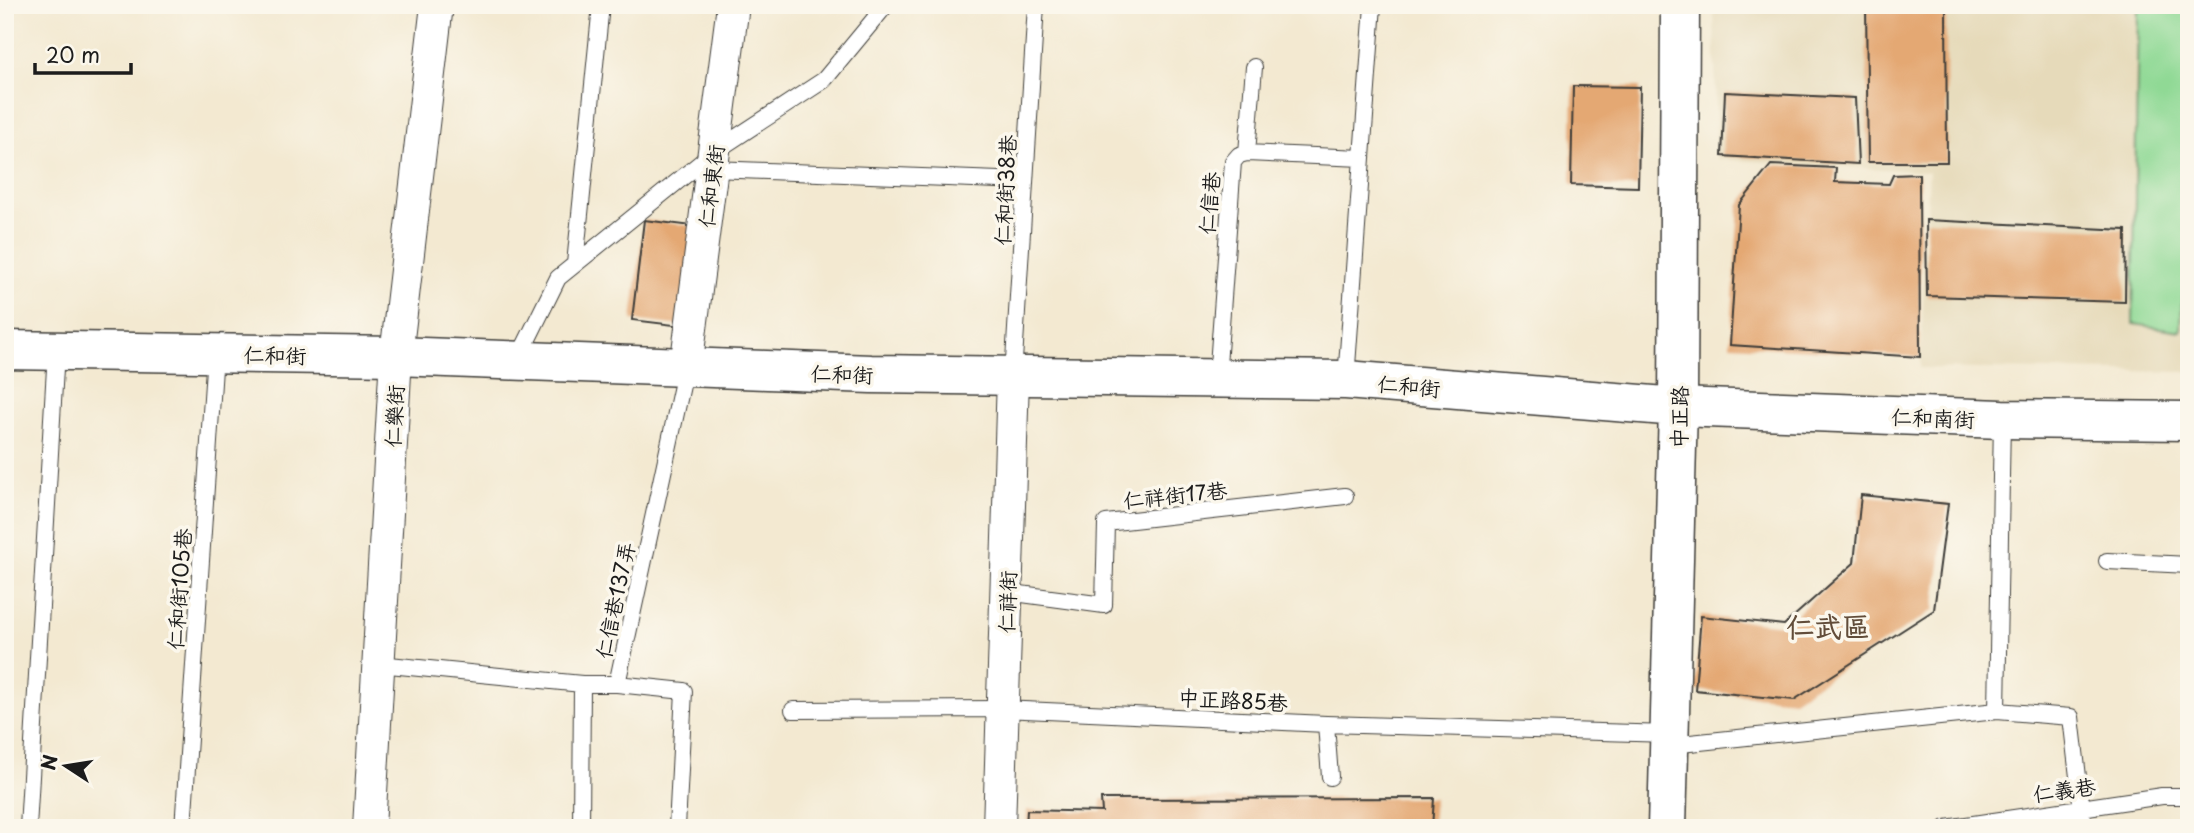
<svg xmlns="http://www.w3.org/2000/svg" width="2194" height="833" font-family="'Playpen Sans','LXGW WenKai TC',sans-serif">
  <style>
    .built { fill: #e6daba }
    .green { fill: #90d995; stroke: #567a58; stroke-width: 2 }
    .building { fill: #e4a873 }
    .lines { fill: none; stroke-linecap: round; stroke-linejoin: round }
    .service-casing { stroke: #3c3b37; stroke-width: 18 }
    .minor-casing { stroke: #3c3b37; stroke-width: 34 }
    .tertiary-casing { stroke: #3c3b37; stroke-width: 41 }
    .service { stroke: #fff; stroke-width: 16 }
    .minor { stroke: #fff; stroke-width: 32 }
    .tertiary { stroke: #fff; stroke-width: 38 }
    .labels { text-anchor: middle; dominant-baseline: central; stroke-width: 7; stroke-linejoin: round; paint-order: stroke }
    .street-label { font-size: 21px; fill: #1c1c1c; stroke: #fbf7ec }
    .district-label { font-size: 28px; font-weight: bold; fill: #624d3a; stroke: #fbf7ec }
  </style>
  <rect width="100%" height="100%" fill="#fbf7ec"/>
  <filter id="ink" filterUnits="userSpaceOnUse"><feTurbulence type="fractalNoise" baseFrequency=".0143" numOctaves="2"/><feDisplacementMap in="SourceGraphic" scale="14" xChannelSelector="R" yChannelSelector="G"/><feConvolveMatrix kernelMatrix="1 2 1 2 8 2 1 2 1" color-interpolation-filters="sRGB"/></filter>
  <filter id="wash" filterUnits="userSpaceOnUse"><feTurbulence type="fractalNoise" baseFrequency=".00686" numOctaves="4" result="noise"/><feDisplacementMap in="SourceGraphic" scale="28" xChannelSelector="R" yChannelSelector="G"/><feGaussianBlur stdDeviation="1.57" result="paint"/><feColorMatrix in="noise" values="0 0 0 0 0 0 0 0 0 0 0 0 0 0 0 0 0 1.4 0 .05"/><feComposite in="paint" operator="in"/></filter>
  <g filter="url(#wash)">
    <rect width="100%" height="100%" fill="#f3e9d1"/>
    <path class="built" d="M1714 5H2189V372L1920 368 1929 172 1717 159Z"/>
    <path class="green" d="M2138 5H2189V301L2182 297 2181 331 2133 324Z"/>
    <g id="blocks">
      <path class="building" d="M1866 5H1946L1947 162H1868Z
        M1573 86 1640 87 1638 187 1571 185Z
        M1725 92 1855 98 1858 164 1722 156Z
        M1771 165 1836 168 1835 182 1889 184 1893 175 1919 174 1920 357 1730 345 1739 205Z
        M644 220 701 227 690 327 632 320Z
        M1926 220 2126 230 2125 302 1927 296Z
        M1861 495 1948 504 1934 610 1794 700 1695 690 1701 616 1784 625 1854 563Z
        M1434 798 1432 828H1026L1027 810 1102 812 1101 799Z"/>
    </g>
  </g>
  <g filter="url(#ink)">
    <use href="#blocks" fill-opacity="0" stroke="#3c3b37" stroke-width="2"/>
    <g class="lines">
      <g class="service-casing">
        <path id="service" d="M1247 153 1254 67
          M712 169 1025 181
          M575 264 601 5
          M518 359 558 278 714 152 824 80 886 5
          M1013 377 1036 5
          M1217 379 1233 162 1239 155 1247 153 1362 158
          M1346 380 1373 5
          M2002 419 1997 711 2071 717 2084 828
          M2107 561 2189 565
          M1006 592 1104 605 1106 523 1345 496
          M379 664 582 684H617
          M793 710 1003 709 1326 724 1669 734
          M1326 724 1330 777
          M1671 745 1997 711
          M28 828 56 351
          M183 828 215 353
          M581 828 582 684
          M677 828 684 691 617 684 686 367
          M1946 828 2162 796H2189"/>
      </g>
      <g class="minor-casing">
        <path id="minor" d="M686 367 733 5
          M369 828 396 356 437 5
          M999 828 1013 377"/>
      </g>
      <g class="tertiary-casing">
        <path id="tertiary" d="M5 350 396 356 871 374 1346 380 1678 407 2002 419 2189 421
          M1667 828 1678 407 1680 5"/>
      </g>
      <use href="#service" class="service"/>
      <use href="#minor" class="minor"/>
      <use href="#tertiary" class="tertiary"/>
    </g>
  </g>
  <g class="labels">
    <g class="street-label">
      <text transform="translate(710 186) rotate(-83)">仁和東街</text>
      <text transform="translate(1004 190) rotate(-87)">仁和街38巷</text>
      <text transform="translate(1208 203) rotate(-85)">仁信巷</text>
      <text transform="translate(275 354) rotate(1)">仁和街</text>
      <text transform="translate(842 373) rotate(2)">仁和街</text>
      <text transform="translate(1409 385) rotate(5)">仁和街</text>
      <text transform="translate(393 416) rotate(-87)">仁樂街</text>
      <text transform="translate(1678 417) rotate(-89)">中正路</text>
      <text transform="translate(1933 417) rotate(2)">仁和南街</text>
      <text transform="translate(1175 494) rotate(-6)">仁祥街17巷</text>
      <text transform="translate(178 589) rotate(-86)">仁和街105巷</text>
      <text transform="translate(614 600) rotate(-78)">仁信巷137弄</text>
      <text transform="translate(1006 602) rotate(-88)">仁祥街</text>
      <text transform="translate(1233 699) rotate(3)">中正路85巷</text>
      <text transform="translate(2064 789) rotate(-8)">仁義巷</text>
    </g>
    <g class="district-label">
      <text x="1828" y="625">仁武區</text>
    </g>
  </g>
  <rect width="2194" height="833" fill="none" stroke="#fbf7ec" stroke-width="28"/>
  <g transform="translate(66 766) rotate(282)" stroke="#fbf7ec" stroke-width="5" paint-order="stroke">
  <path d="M0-5L12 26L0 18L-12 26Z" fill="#1c1c1c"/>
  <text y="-10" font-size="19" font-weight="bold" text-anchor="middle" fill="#1c1c1c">N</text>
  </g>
  <path d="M35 63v10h96v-10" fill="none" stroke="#1c1c1c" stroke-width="3.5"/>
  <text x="46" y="63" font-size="21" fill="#1c1c1c" stroke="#fbf7ec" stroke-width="5" paint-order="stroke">20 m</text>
</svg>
